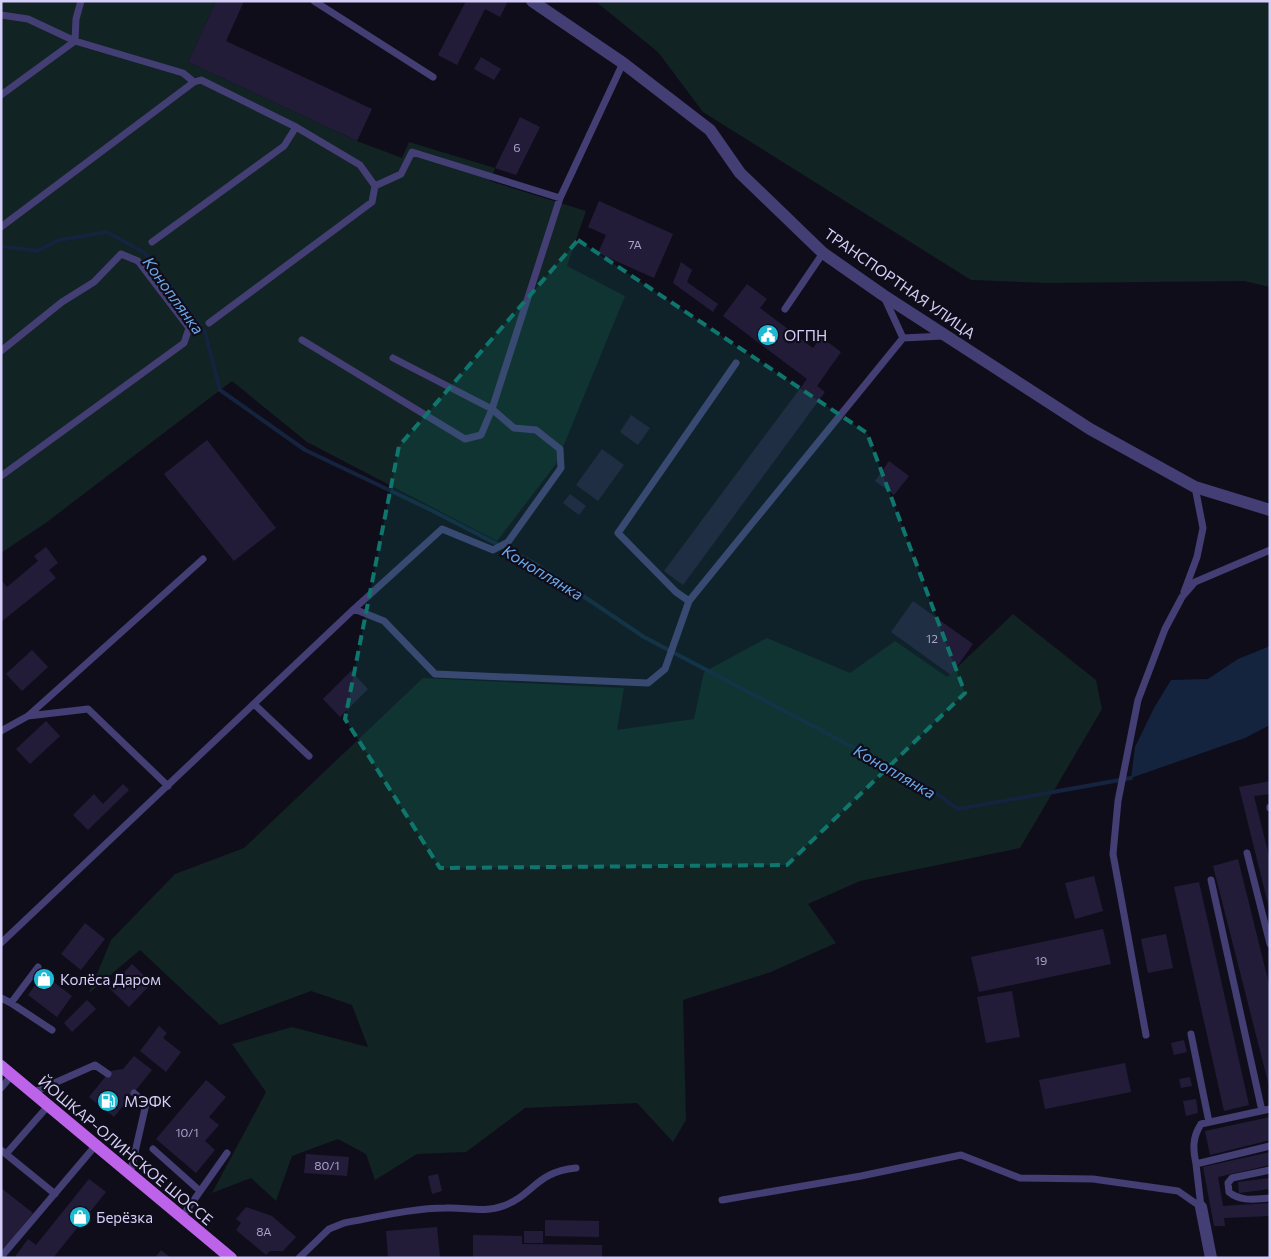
<svg xmlns="http://www.w3.org/2000/svg" width="1271" height="1259" font-family="Commissioner,sans-serif">
  <style>
    .green { fill: #112323 }
    .water { fill: #14233e }
    .lines { fill: none; stroke-linecap: round; stroke-linejoin: round }
    .stream { stroke: #14233e; stroke-width: 4 }
    .building { fill: #231c39 }
    .service { stroke: #433e73; stroke-width: 7 }
    .minor { stroke: #433e73; stroke-width: 12 }
    .primary { stroke: #bd63e9; stroke-width: 12 }
    .marked { fill: #0f766e; fill-opacity: 0.2; stroke: #0f766e; stroke-width: 4; stroke-dasharray: 10 6; stroke-linejoin: round }
    .labels { text-anchor: middle; dominant-baseline: central; stroke-width: 4.5; stroke-linejoin: round; paint-order: stroke }
    .number-label { font-size: 12px; fill: #a8a2c8 }
    .street-label { font-size: 15px; fill: #d4cef8; stroke: #100d1a }
    .poi-label { font-size: 15px; fill: #d4cef8; stroke: #100d1a; text-anchor: start }
    .water-label { font-size: 16px; font-style: italic; fill: #6aa9ea; stroke: #100d1a }
  </style>
  <rect width="100%" height="100%" fill="#100d1a"/>
  <path class="green" d="M1 1H216L188 62 357 141 402 158 409 142 495 168 490 181 586 211 567 266 625 296 556 464 497 541 307 442 232 381 47 522 1 553Z
    M595 1H1270V287L1244 281 1047 283 971 280 703 112 658 52Z
    M1013 614 1096 680 1102 709 1020 848 860 881 808 904 836 943 771 972 683 1000 686 1120 673 1142 637 1103 525 1108 466 1152 417 1154 375 1180 366 1154 338 1139 292 1156 276 1201 251 1178 212 1193 266 1092 232 1044 292 1027 368 1047 352 1005 311 991 220 1025 140 950 89 993 111 940 175 874 244 848 423 678 624 688 617 730 694 719 704 672 767 638 850 673 895 641 947 677Z"/>
  <path class="water" d="M1270 646V725L1245 738 1131 778 1135 747 1154 708 1171 680 1208 679 1238 659Z"/>
  <g class="lines">
    <path class="stream" d="M1 246 37 251 59 240 107 232 145 253 205 332 220 390 305 450 429 509 534 563 644 637 923 784 958 809 1131 778"/>
  </g>
  <path class="building" d="M216 1H244L226 41 372 109 357 141 188 62Z
    M466 1H508L500 17 485 9 457 65 438 55Z
    M481 57 501 69 494 80 474 69Z
    M520 117 540 127 516 175 495 168Z
    M599 201 673 234 654 278 598 253 606 235 588 227Z
    M681 262 692 270 687 282 718 304 713 312 673 283Z
    M747 284 767 299 760 308 813 348 821 337 841 352 817 386 825 392 683 585 664 571 807 379 723 316Z
    M631 415 650 428 638 445 620 432Z
    M207 440 276 528 234 561 164 474Z
    M602 449 624 465 598 501 576 485Z
    M889 461 909 476 894 495 875 481Z
    M570 494 586 506 579 515 563 503Z
    M46 547 58 563 49 570 56 578 1 622V580L7 587 38 561 34 556Z
    M913 601 973 644 951 675 891 632Z
    M32 650 48 667 22 691 6 674Z
    M351 671 368 689 340 717 323 699Z
    M46 721 60 736 30 764 16 749Z
    M1270 781V794L1254 796 1270 860 1269 908 1239 787Z
    M123 784 129 790 88 830 73 815 94 794 103 804Z
    M1238 859 1270 988V1090L1213 866Z
    M1094 876 1103 911 1075 919 1065 883Z
    M1199 882 1249 1105 1224 1111 1174 887Z
    M85 923 105 939 81 970 61 954Z
    M1103 929 1111 964 979 992 971 957Z
    M1166 934 1173 968 1148 973 1141 939Z
    M132 964 152 983 129 1007 109 988Z
    M43 974 72 996 57 1017 28 995Z
    M1012 991 1020 1037 986 1043 977 997Z
    M87 1000 96 1009 72 1032 64 1023Z
    M159 1026 167 1033 163 1038 181 1052 166 1072 140 1051Z
    M1184 1040 1187 1052 1174 1055 1171 1043Z
    M134 1056 152 1070 114 1117 89 1097 110 1071 123 1069Z
    M1125 1063 1131 1092 1045 1109 1039 1080Z
    M1190 1077 1192 1086 1181 1088 1179 1079Z
    M206 1080 226 1097 209 1117 219 1125 205 1141 215 1150 196 1173 156 1139Z
    M1196 1099 1198 1113 1186 1116 1183 1101Z
    M1270 1117V1140L1210 1155 1205 1131Z
    M1270 1152V1165L1218 1177 1223 1206 1270 1203V1216L1224 1218 1225 1226H1214L1203 1167Z
    M306 1154 349 1157 347 1176 304 1173Z
    M438 1174 442 1191 432 1194 428 1176Z
    M1270 1178V1189L1239 1193 1238 1182Z
    M89 1179 106 1192 53 1258H14L28 1239 36 1245Z
    M1 1188 33 1213 1 1253Z
    M246 1207 272 1216 296 1237 283 1251H270L266 1255 236 1230 241 1223 236 1219Z
    M545 1220 599 1221V1237L545 1236Z
    M437 1227 440 1257 388 1258 386 1231Z
    M524 1231H543V1243H524Z
    M473 1235 522 1236V1244L602 1245V1258H473Z
    M161 1250 171 1258H155Z"/>
  <g class="lines">
    <path class="service" d="M314 1 433 77
      M1 15 28 19 75 41 183 73 194 82 1 227
      M194 82 201 80 296 127 360 165 375 186 372 202 209 323
      M1 95 75 41 76 19 81 1
      M375 186 401 174 412 152 560 198 623 63
      M152 242 284 146 296 127
      M785 309 823 253
      M903 338 943 336
      M302 340 465 439 481 435 492 409 560 198
      M1 351 62 302 94 282 121 254 138 261 189 328 184 343 1 476
      M1184 592 1197 557 1203 528 1195 487
      M689 601 676 592 618 533 736 363
      M354 609 442 529 493 550 508 542 561 468 560 449 536 430 514 428 492 409 393 358
      M254 704 309 756
      M28 716 88 709 168 786
      M1 731 28 716 203 559
      M1270 807V808
      M1247 853 1270 944
      M1211 880 1262 1111
      M1 943 354 609 384 621 435 674 648 683 665 669 689 601 903 338 885 299
      M1 998 11 1003 38 967
      M11 1003 52 1030
      M1191 1034 1209 1122
      M1146 1035 1113 854 1118 801 1138 700 1165 629 1182 597 1195 582 1270 550
      M1 1088 12 1075
      M32 1093 95 1065 108 1074
      M153 1149 200 1191
      M1 1150 55 1194
      M6 1154 48 1106
      M1196 1164C1193 1149 1192 1138 1201 1124L1270 1109
      M1270 1170 1232 1178 1228 1183 1229 1192C1241 1202 1255 1199 1270 1198
      M130 1174 146 1104 134 1093
      M722 1200 861 1176 961 1155 1020 1178 1093 1179 1178 1191 1201 1207
      M1201 1207 1196 1164 1270 1146
      M182 1217 227 1153
      M1 1257 96 1145
      M299 1258 329 1229 344 1223C377 1217 413 1208 446 1208 465 1207 485 1213 503 1206 534 1195 535 1172 576 1168"/>
    <path class="minor" d="M532 1 623 63 710 130 740 173 823 253 883 295 1090 429 1195 487 1270 510
      M1201 1207 1211 1258"/>
    <path class="primary" d="M1 1066 231 1258"/>
  </g>
  <path class="marked" d="M578 240 867 433 965 693 787 865 440 868 345 719 399 446Z"/>
  <defs>
    <g id="civic-disc" transform="scale(1.125)"><circle r="9.5" fill="#1ebad4" stroke="#100d1a"/><path d="M-.6-6.5H3V-4.5H.6V-3L4-1V1h2V6H-6V1h2V-1L-.6-3ZM-1.2 2.5V6h2.4V2.5Z" fill="#fff"/></g>
    <g id="shop-disc" transform="scale(1.125)"><circle r="9.5" fill="#1ebad4" stroke="#100d1a"/><path d="M-5-2.5h2.3a2.7 3.5 0 0 1 5.4 0H5L5.5 6h-11ZM-1.5-2.5h3a1.5 2.3 0 0 0-3 0Z" fill="#fff"/></g>
    <g id="fuel-disc" transform="scale(1.125)"><circle r="9.5" fill="#1ebad4" stroke="#100d1a"/><path d="M-5.5-6h7V0h2V4h1.3V-2.5L3-4.5l.8-.8L6-3V5H2.5V1h-1V6h-7ZM-4.2-4.7v3.2H.2V-4.7Z" fill="#fff"/></g>
  </defs>
  <g fill-rule="evenodd">
    <use href="#civic-disc" x="768" y="335"/>
    <use href="#shop-disc" x="44" y="979"/>
    <use href="#fuel-disc" x="108" y="1101"/>
    <use href="#shop-disc" x="80" y="1217"/>
  </g>
  <g class="labels">
    <g class="number-label">
      <text x="517" y="147">6</text>
      <text x="635" y="244">7А</text>
      <text x="932" y="638">12</text>
      <text x="1041" y="960">19</text>
      <text x="187" y="1132">10/1</text>
      <text x="327" y="1165">80/1</text>
      <text x="264" y="1231">8А</text>
    </g>
    <g class="street-label">
      <text transform="translate(900 283) rotate(35)">ТРАНСПОРТНАЯ УЛИЦА</text>
      <text transform="translate(126 1150) rotate(40)">ЙОШКАР-ОЛИНСКОЕ ШОССЕ</text>
    </g>
    <g class="poi-label">
      <text x="784" y="335">ОГПН</text>
      <text x="60" y="979">Колёса Даром</text>
      <text x="124" y="1101">МЭФК</text>
      <text x="96" y="1217">Берёзка</text>
    </g>
    <g class="water-label">
      <text transform="translate(174 295) rotate(54)">Коноплянка</text>
      <text transform="translate(543 572) rotate(31)">Коноплянка</text>
      <text transform="translate(895 771) rotate(30)">Коноплянка</text>
    </g>
  </g>
  <rect width="1271" height="1259" fill="none" stroke="#d4cef8" stroke-width="5"/>
</svg>
